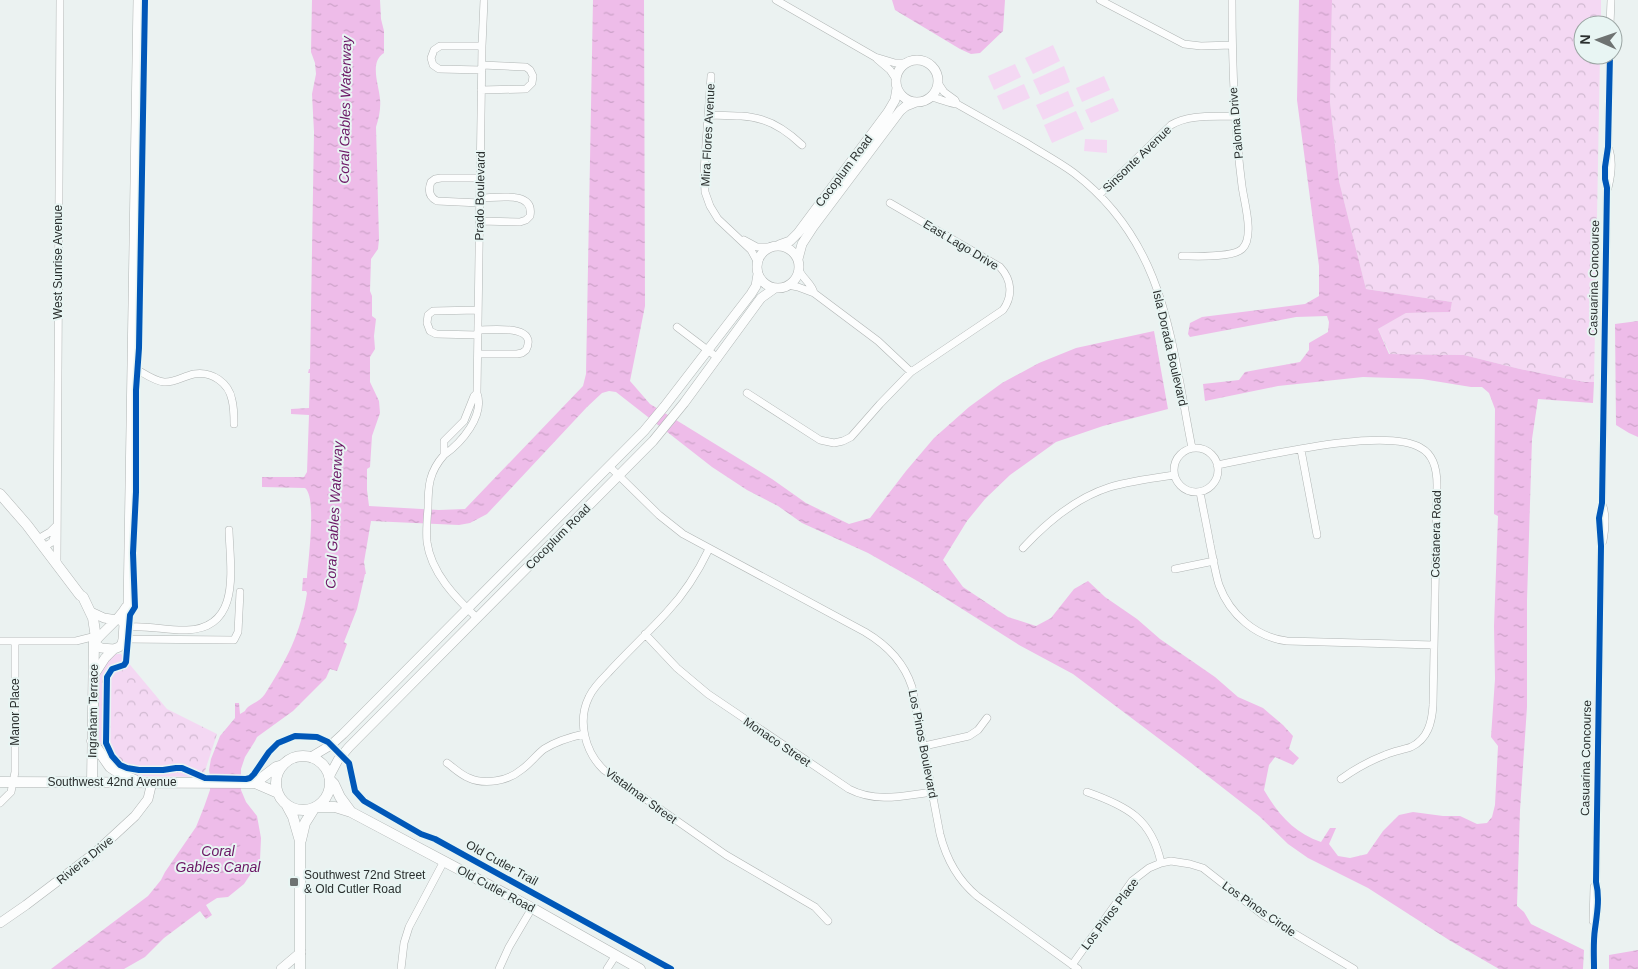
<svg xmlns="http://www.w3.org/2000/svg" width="1638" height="969" font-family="Arial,sans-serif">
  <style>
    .forest { fill: url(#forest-crowns) }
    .pitch { fill: #f4d8f3 }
    .water { fill: url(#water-ripples) }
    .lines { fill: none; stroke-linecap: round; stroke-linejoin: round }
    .minor-casing { stroke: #b0b5b4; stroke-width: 8 }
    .tertiary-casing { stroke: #b0b5b4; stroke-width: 10 }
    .secondary-casing { stroke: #b0b5b4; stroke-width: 11 }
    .minor { stroke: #fcfdfd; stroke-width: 7 }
    .tertiary { stroke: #fcfdfd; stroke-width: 9 }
    .secondary { stroke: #fcfdfd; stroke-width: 10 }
    .cycleway-casing { stroke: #e8f5f3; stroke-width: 9 }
    .cycleway { stroke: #0057b8; stroke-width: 6 }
    .poi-dot { fill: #6e7372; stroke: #e8f5f3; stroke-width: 2 }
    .labels { text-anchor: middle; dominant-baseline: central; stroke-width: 4; stroke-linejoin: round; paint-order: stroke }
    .street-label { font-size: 12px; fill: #2a2f2e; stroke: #e8f5f3 }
    .poi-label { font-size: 12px; fill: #2a2f2e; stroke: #e8f5f3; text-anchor: start }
    .water-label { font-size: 14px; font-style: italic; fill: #6b1665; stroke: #e8f5f3 }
  </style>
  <defs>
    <pattern id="forest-crowns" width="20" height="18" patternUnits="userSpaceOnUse" patternTransform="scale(1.25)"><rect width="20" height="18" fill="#f4d8f3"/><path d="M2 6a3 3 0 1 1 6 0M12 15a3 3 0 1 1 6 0" fill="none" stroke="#d1bad1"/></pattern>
    <pattern id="water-ripples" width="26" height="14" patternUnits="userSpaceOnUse" patternTransform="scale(1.25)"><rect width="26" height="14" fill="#eebce9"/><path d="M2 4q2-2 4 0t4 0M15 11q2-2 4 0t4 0" fill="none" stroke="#cca2c8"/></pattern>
  </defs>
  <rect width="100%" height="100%" fill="#ebf2f1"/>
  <path class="forest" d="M1332 0H1601V25H1583V55H1600L1594 382H1586L1520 369 1464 355 1390 354 1378 329 1406 313 1449 312 1452 302 1366 289 1339 181 1330 102Z
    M114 654H121L167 709 217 734 203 777 136 776 119 770 99 744V674L105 663Z"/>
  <path class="pitch" d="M1053 45 1060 61 1033 74 1025 58Z
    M1015 64 1021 77 994 90 988 76Z
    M1064 66 1070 82 1040 95 1033 80Z
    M1104 76 1110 90 1082 102 1076 88Z
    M1024 84 1030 98 1003 110 997 96Z
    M1068 91 1074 106 1043 120 1036 105Z
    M1113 98 1119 111 1091 123 1085 110Z
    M1076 111 1084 129 1052 143 1044 125Z
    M1085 139 1107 140V153L1084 151Z"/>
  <path class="water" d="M312 0H380L381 19 384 31V53C369 62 379 85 380 99 381 108 379 118 376 127L379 239 378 249 371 259 370 291 372 296V316L376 319 374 336 375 349 370 357V382L379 401 380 413 372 436 370 467 367 469V490L369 506 439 510 465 509 583 386 586 374 593 0H644L645 306 630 381 650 404 772 479 806 503 849 524 870 518 906 471 934 438 969 407 1002 383 1039 363 1076 348 1154 331 1168 409 1103 426 1056 442 1010 475 985 499 967 521 943 560 963 587 1008 617 1036 626 1051 618 1074 589 1088 581 1105 597 1137 619 1160 639 1215 677 1238 697 1263 708 1283 725 1293 736 1289 749 1299 758 1293 765 1275 757 1269 765 1264 790C1278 814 1294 833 1321 842L1330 828H1336L1329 844 1338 856 1350 858 1367 854 1383 831 1399 815 1413 812 1443 816H1460L1477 824 1487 823 1492 817 1495 805 1498 746 1491 737 1495 679 1494 626 1498 516 1494 514 1495 409 1489 393 1482 387H1471L1422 379 1363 377 1278 386 1205 401 1203 384 1239 380 1245 372 1300 362 1309 350V343L1328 332 1329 322 1327 316 1296 317 1190 337 1188 334 1190 323 1202 317 1305 304 1319 296V266L1297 100 1299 0H1332L1330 102 1339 181 1366 289 1452 302 1450 312 1406 313 1378 329 1389 354 1464 355 1520 369 1585 382H1594L1593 403 1538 399 1532 439 1527 600V707L1520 810 1517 906 1524 912 1531 924 1584 950 1583 969H1499L1449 940 1368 888 1308 858 1288 844 1259 816 1186 759 1073 674 1019 645 921 583 868 553 802 523 778 506 747 490 712 467 616 392 609 391 602 393 587 407 487 514 470 523 459 525 371 521 364 562 366 574H365L357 609 344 642 347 644 337 671 330 669 326 678 293 711 257 737 255 741 245 757 241 769V790L246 802 257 816 261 838 260 860 244 884 228 897 217 898 206 905 212 915 206 919 200 911 164 938 145 957 124 969H51L148 896 161 880 165 872 196 827 204 807 210 790V776L209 770 211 759 220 736 235 718V703H239L240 714 245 711C248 704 259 703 265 694 286 661 301 633 307 593L306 591H302L303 578H307C308 561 317 497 305 488L262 487V477H304L307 472 309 415 291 414V409L309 408 310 373H308L309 369H310L314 132 312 94 316 74 315 63 311 52Z
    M892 0H1005L1003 31 980 53 971 54 960 49 895 10Z
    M1638 321V437L1629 433 1616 425 1615 324Z
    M1638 950V969H1609V955Z"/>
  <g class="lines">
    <g class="minor-casing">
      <path id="minor" d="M776 0 875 57 895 63H905
        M1100 0 1184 44 1201 46 1232 45
        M1610 25 1611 0
        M877 59 890 70 896 79
        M482 70 439 69 433 65 431 58 434 50 440 46H482
        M711 76 704 171 705 192 710 206 718 219 751 250 757 261
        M938 83 944 92 955 100 957 104
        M481 90 526 89 532 83 533 76 530 70 526 67 482 65
        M930 97C939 98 950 104 957 104 980 117 1003 130 1026 143 1042 153 1059 162 1074 173 1167 244 1171 343 1192 448
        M708 115C751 116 769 114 802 145
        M1608 188C1611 176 1613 161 1609 149
        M1099 195 1171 125C1189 114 1214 117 1234 116
        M480 203 437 201C429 197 428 190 431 182L435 179 441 178H480
        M480 221 520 222 526 220 530 216C535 190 496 198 480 198
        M744 240 757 247H769
        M1182 256C1195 256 1232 258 1242 249 1255 237 1244 202 1242 186 1234 124 1232 63 1232 0
        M799 270C803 279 812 284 814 293
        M788 285 798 287 814 293 878 341 911 372
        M677 327 718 358
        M478 335 436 334 430 331 427 323 428 315 433 311 478 310
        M478 354H517L522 353 526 350C539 324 492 330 478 330
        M132 367C141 371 153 381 164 382 174 383 184 376 194 374 212 371 229 383 232 400 234 408 234 416 234 424
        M477 393 474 396 464 421 444 441V455C461 443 485 416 477 393L482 46 484 0
        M747 393 820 440 834 443 843 441 851 437 880 404 911 372 1003 310C1013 296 1012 280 1000 267L890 203
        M1174 470a22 22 0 1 1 44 0a22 22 0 1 1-44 0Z
        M1301 450 1317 535
        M444 455C429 472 428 486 428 508 427 519 426 531 427 542 431 573 456 598 477 618
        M1217 465C1261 457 1385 426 1421 448 1434 455 1437 471 1437 485L1433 705C1432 722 1428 739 1411 747 1403 750 1393 751 1385 755 1369 761 1355 769 1341 779
        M609 466 659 515 683 534 865 632C887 645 904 662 912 687L940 834C946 858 958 880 977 896L1078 969
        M1200 492C1203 509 1207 527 1210 544 1213 558 1215 572 1219 585 1230 615 1256 637 1287 641L1434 645
        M1602 504C1607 515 1605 530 1603 541
        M38 539 50 532 57 525
        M44 547 52 542 56 532
        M1023 548C1047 522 1075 498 1110 487 1130 481 1153 478 1174 475
        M709 549C698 572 684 594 667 612 648 633 627 652 608 673 601 680 593 688 589 697 577 721 585 752 604 770L726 855 815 907 828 921
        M57 564 60 0
        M1175 569 1214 561
        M122 623 129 627C148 625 168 631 187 630 242 628 230 568 229 530
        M645 634 677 668 708 694 849 789C876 803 903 796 932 792
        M123 639 234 640 238 632 240 592
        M0 641H76L92 637
        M924 746 969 736 978 730 987 718
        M447 763C454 768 461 775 469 778 485 785 508 781 521 770 530 764 536 755 544 749 557 741 570 737 584 734
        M1087 792C1127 806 1152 819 1161 863
        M0 803 11 792 15 772V641
        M1593 921 1594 887
        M1072 965 1132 881 1149 868 1161 863 1171 861 1190 864 1203 868 1263 915 1354 969
        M401 969 404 943 409 927 444 861
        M499 969 509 947 532 908
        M607 969 616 955
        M1594 969C1594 956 1593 942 1595 929 1597 914 1600 898 1596 882L1601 546 1599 518 1602 503 1607 188 1605 179V167L1608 147 1610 55"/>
    </g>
    <g class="tertiary-casing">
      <path id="tertiary" d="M896 81a21 21 0 1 1 42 0a21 21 0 1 1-42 0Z
        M779 245 790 241 798 233 888 112 895 100 897 88
        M757 267a21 21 0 1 1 42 0a21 21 0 1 1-42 0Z
        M798 259 802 244 813 227 900 111 906 106 916 102
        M91 612 104 618 117 620
        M114 649 101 648 94 643C104 630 118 621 126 607
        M94 675 105 658 114 649 119 647 122 644 123 639 124 624 128 609 138 0
        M311 757 331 745 343 734 644 431 664 407 751 294 756 286 758 274
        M329 777 338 760 349 747 653 441 684 403 761 298 775 288
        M0 923 26 905 96 852 135 816 148 799 152 782
        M281 969 301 952"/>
    </g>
    <g class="secondary-casing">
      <path id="secondary" d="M0 494 27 525 80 595 83 597 93 618 96 638 94 641 92 782
        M92 741 110 767 119 773 135 780
        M276 783a27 27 0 1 1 54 0a27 27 0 1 1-54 0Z
        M330 780 334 784 340 797 351 812
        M0 782 255 783 278 793
        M255 783 276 767 283 765
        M286 804 293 817 300 841V969
        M316 807H335L351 812 532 908 640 969
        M301 840 305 823 315 807"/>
    </g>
    <use href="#minor" class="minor"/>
    <use href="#tertiary" class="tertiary"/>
    <use href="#secondary" class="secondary"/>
    <g class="cycleway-casing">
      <path id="cycleway" d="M145 0 139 348 136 390V492L133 553 135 607 130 615 126 662 124 665 112 669 107 677 106 743 112 756 120 765 127 768 139 770H163L176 768H182L205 778 246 779 250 778 254 774 269 752 278 743 295 736 317 737 328 742 349 763 355 791 364 801 421 834 435 839 671 969
        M1594 969C1594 956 1593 942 1595 929 1597 914 1600 898 1596 882L1601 546 1599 518 1602 503 1607 188 1605 179V167L1608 147 1610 55"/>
    </g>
    <use href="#cycleway" class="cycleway"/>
  </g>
  <rect class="poi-dot" x="289" y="877" width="10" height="10" rx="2.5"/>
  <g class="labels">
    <g class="street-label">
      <text transform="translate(1236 123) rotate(-95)">Paloma Drive</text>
      <text transform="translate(708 135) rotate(-87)">Mira Flores Avenue</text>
      <text transform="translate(1137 159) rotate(-44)">Sinsonte Avenue</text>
      <text transform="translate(844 171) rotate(-53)">Cocoplum Road</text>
      <text transform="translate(480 196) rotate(-89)">Prado Boulevard</text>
      <text transform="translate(961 245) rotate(31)">East Lago Drive</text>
      <text transform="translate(58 262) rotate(-90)">West Sunrise Avenue</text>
      <text transform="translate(1594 278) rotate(-89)">Casuarina Concourse</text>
      <text transform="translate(1170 348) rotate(77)">Isla Dorada Boulevard</text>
      <text transform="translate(1436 534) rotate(-89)">Costanera Road</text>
      <text transform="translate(558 537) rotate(-45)">Cocoplum Road</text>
      <text transform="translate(93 711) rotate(-89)">Ingraham Terrace</text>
      <text transform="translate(15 712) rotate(-90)">Manor Place</text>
      <text transform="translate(777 742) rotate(34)">Monaco Street</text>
      <text transform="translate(923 744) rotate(79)">Los Pinos Boulevard</text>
      <text transform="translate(1586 758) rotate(-89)">Casuarina Concourse</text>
      <text x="112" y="782">Southwest 42nd Avenue</text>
      <text transform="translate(641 796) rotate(36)">Vistalmar Street</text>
      <text transform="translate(85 860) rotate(-39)">Riviera Drive</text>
      <text transform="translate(502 863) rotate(29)">Old Cutler Trail</text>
      <text transform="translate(496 889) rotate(28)">Old Cutler Road</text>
      <text transform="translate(1259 909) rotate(35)">Los Pinos Circle</text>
      <text transform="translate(1110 914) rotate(-53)">Los Pinos Place</text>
    </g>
    <g class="poi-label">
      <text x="304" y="875">Southwest 72nd Street<tspan x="304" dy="14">&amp; Old Cutler Road</tspan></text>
    </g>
    <g class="water-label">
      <text transform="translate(345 110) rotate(-89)">Coral Gables Waterway</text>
      <text transform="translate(334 515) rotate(-87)">Coral Gables Waterway</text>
      <text x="218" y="851">Coral<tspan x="218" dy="16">Gables Canal</tspan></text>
    </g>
  </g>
  <g transform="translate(1598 40) rotate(272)"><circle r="24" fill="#e8f5f3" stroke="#9ca6a4"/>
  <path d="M0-4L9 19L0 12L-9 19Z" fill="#6e7372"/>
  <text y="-8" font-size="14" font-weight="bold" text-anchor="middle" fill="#2a2f2e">N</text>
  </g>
</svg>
